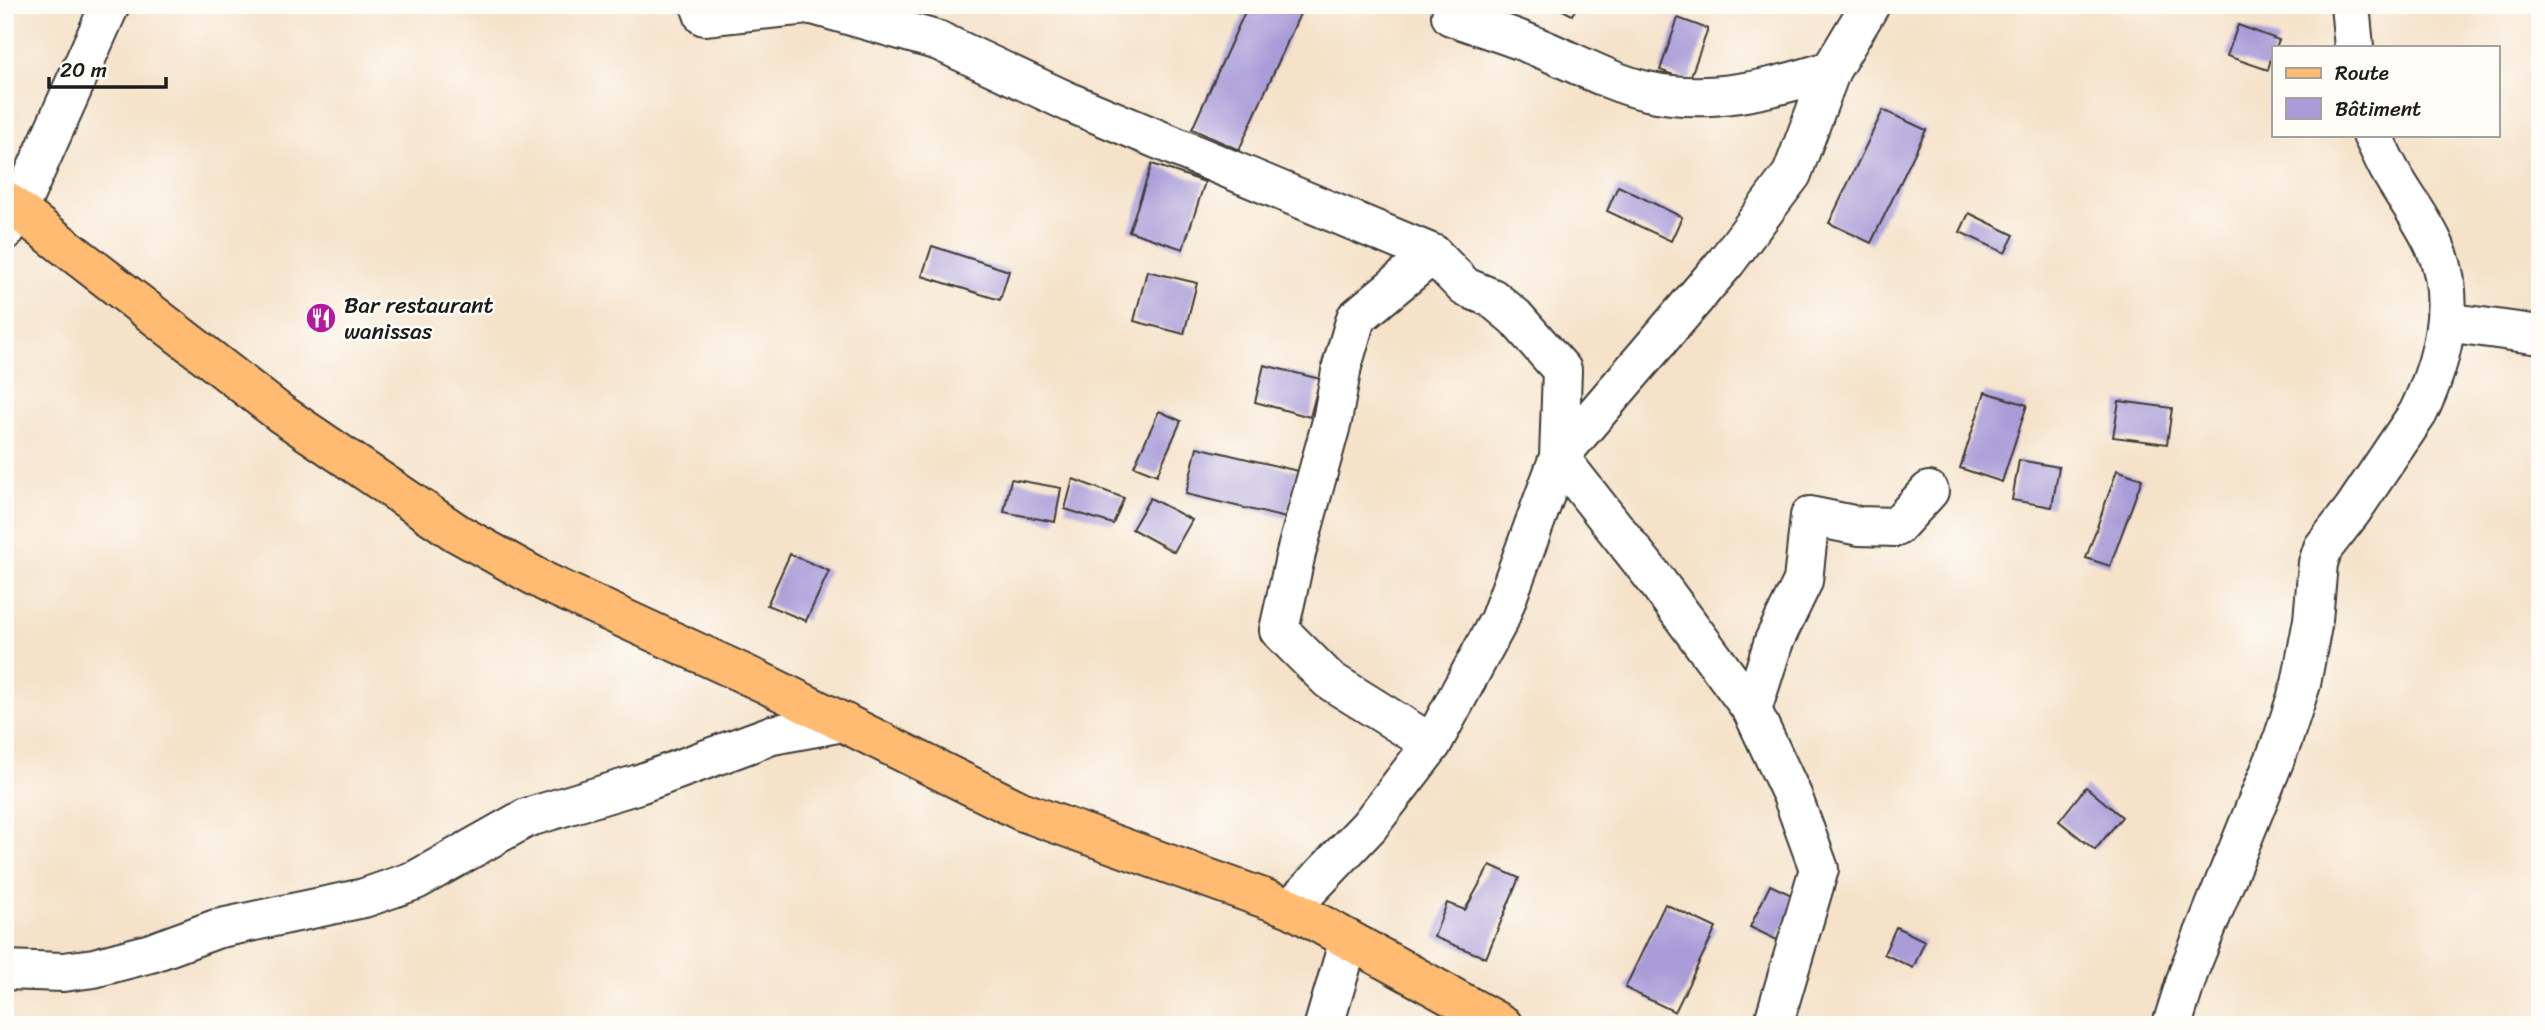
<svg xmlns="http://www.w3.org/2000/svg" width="2545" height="1030" font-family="Sriracha,sans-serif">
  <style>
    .building { fill: #a99cd8 }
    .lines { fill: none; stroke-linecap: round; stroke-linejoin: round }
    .minor-casing { stroke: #3d3a36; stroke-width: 42 }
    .major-casing { stroke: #3d3a36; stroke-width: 42 }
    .minor { stroke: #fff; stroke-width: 38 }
    .major { stroke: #febb71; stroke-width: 38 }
    .labels { text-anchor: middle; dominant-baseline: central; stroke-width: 5; stroke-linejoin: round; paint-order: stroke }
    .poi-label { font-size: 23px; fill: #1c1c1c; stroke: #fdfcf7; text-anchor: start }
  </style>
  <rect width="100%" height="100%" fill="#fdfcf7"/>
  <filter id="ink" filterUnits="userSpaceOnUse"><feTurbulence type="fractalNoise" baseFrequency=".0143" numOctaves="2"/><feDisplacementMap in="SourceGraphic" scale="14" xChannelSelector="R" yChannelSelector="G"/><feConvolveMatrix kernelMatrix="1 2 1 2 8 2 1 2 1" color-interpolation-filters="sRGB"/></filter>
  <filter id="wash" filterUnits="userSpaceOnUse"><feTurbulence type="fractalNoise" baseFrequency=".00686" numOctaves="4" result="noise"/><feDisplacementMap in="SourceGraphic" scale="28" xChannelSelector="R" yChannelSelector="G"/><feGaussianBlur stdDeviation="1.57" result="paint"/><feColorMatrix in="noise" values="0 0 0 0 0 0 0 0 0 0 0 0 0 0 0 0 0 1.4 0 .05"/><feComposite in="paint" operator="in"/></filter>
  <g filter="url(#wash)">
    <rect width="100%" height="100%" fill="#f5e2c9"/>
    <g id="blocks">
      <path class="building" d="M1248 5H1304L1239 150 1192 129Z
        M1553 5H1578L1572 15Z
        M1678 18 1708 29 1689 81 1660 70Z
        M2238 25 2279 40 2276 47H2274L2268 70 2227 56Z
        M1883 110 1926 130 1871 243 1829 223Z
        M1152 164 1205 182 1183 249 1129 231Z
        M1618 186 1682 217 1671 241 1607 211Z
        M1969 213 2014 235 2005 253 1960 232Z
        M932 246 1009 271 1000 300 922 276Z
        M1147 271 1197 283 1184 334 1134 321Z
        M1264 365 1320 379 1310 417 1255 402Z
        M1985 392 2027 405 2002 482 1960 468Z
        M2119 401 2172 408 2167 444 2113 437Z
        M1159 411 1181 421 1157 475 1134 466Z
        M1197 447 1298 471 1286 518 1186 494Z
        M2019 460 2059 467 2052 507 2012 500Z
        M2117 470 2142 479 2110 566 2086 558Z
        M1011 479 1061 488 1055 522 1004 512Z
        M1073 479 1124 498 1113 524 1065 509Z
        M1150 498 1192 520 1174 552 1132 529Z
        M790 554 829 571 806 621 767 605Z
        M2086 787 2122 817 2095 850 2059 821Z
        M1490 865 1519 878 1486 958 1434 937 1447 903 1465 910Z
        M1770 885 1798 898 1777 940 1750 927Z
        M1665 904 1716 928 1675 1012 1625 988Z
        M1896 927 1925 941 1913 968 1884 954Z"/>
    </g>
  </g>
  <g filter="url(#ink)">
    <use href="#blocks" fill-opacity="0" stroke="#3d3a36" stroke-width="2"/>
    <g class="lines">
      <g class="minor-casing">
        <path id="minor" d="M700 5 704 16 807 5
          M813 5 939 41 1071 103 1433 254 1465 287 1492 298 1515 317 1562 370 1559 457 1499 620 1432 744 1369 826 1291 908
          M1458 5 1451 16C1481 27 1513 36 1542 49 1576 63 1611 83 1647 91 1708 105 1772 89 1831 70
          M2350 5 2354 47
          M5 231 18 210 110 5
          M2446 322 2540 335
          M1559 457 1655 579 1752 710 1792 795 1819 869 1773 1025
          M1559 457 1726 262 1792 174 1831 70 1870 5
          M1752 710 1774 641 1803 581 1810 516 1859 526 1896 527 1929 491
          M1432 744 1329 680 1279 630 1296 553 1332 421 1342 366 1356 318 1433 254
          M5 970 63 972 94 968 151 953 216 929 364 898 416 880 526 818 639 784 772 735 843 722
          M1324 1025 1349 940
          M2172 1025 2190 968 2283 739 2301 684 2313 620 2318 563 2323 548 2352 511 2418 413C2442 363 2459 300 2435 247 2423 219 2403 195 2389 169 2383 158 2378 146 2372 135"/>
      </g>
      <g class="major-casing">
        <path id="major" d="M5 200 280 413 457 533 547 583 766 684 1021 811 1291 908 1503 1025"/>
      </g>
      <use href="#minor" class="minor"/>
      <use href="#major" class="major"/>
    </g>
  </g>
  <defs>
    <g id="restaurant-disc" transform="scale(1.575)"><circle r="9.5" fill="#b5179e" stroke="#fdfcf7"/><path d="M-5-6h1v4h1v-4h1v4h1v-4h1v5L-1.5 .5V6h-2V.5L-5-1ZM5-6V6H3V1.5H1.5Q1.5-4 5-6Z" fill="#fff"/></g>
  </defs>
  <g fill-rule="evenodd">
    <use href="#restaurant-disc" x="321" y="318"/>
  </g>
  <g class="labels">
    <g class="poi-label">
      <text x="344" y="305">Bar restaurant<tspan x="344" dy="26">wanissas</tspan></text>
    </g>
  </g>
  <rect width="2545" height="1030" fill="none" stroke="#fdfcf7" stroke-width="28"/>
  <rect x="2272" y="46" width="228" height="91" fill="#fdfcf7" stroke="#a3a29f" stroke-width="2"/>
  <rect x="2286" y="68" width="35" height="10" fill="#febb71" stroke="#a3a29f" stroke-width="2"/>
  <text x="2335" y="80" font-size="21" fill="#1c1c1c">Route</text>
  <rect x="2286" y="98" width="35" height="21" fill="#a99cd8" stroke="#a3a29f" stroke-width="2"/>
  <text x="2335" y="116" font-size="21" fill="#1c1c1c">Bâtiment</text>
  <path d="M49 77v10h117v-10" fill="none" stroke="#1c1c1c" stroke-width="3.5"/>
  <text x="60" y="77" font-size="21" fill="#1c1c1c" stroke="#fdfcf7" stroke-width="5" paint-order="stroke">20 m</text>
</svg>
